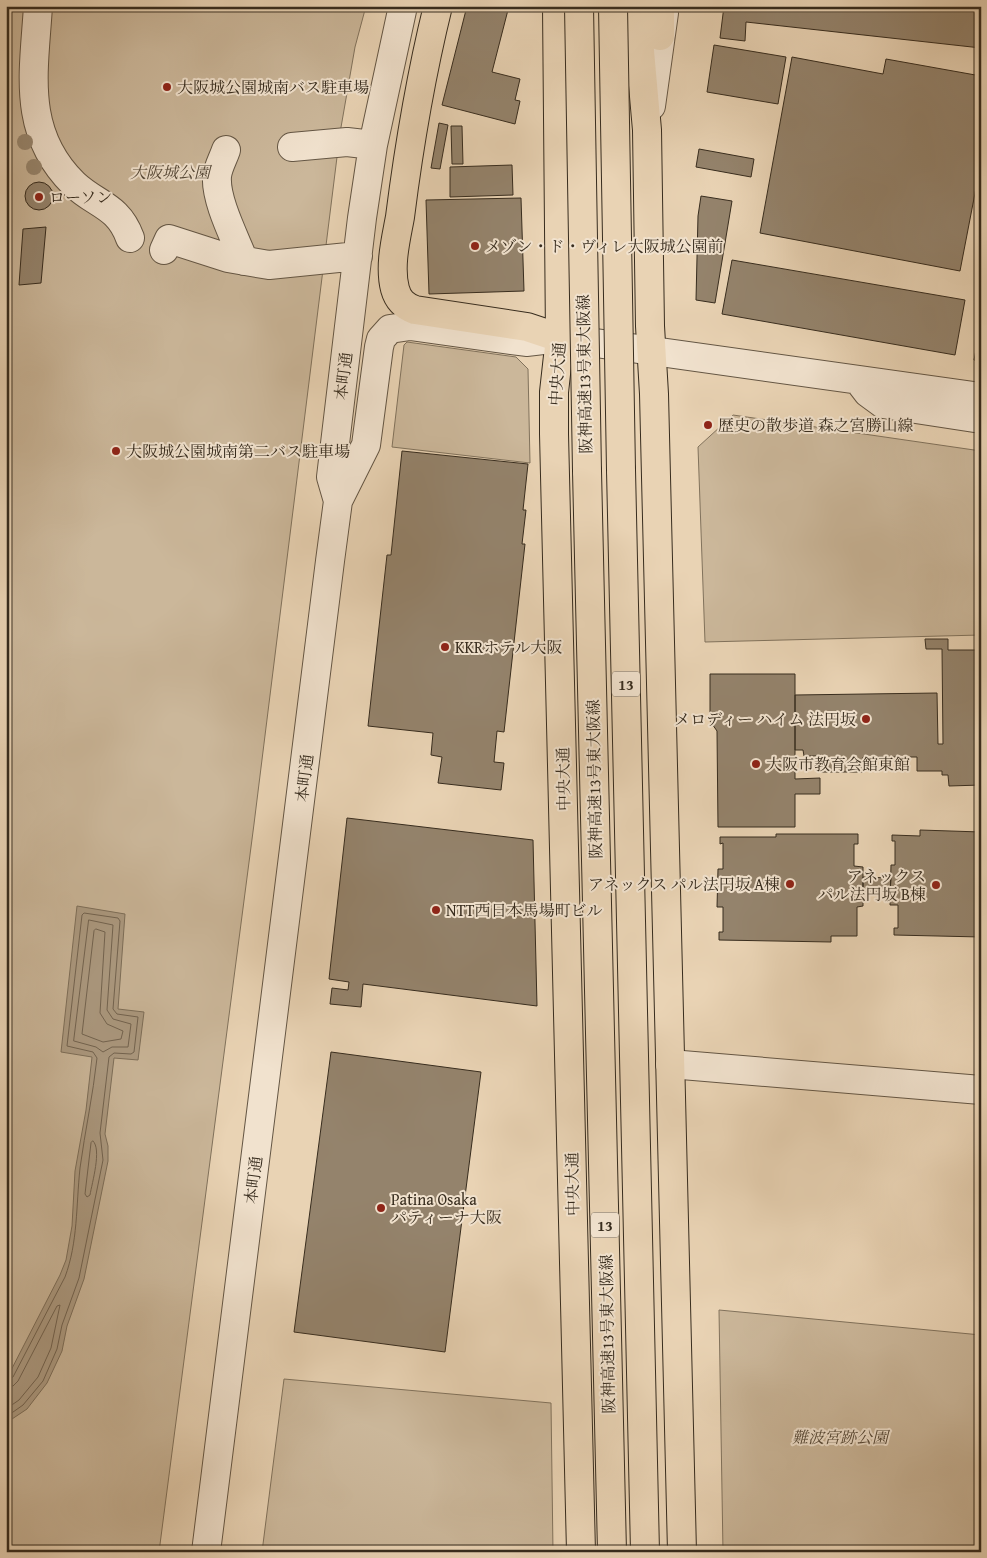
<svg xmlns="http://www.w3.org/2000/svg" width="987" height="1558" font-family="'Gentium Book Plus','Noto Serif JP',serif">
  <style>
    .green { fill: #cbb79a; stroke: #81725c }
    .water { fill: #ac9a81; stroke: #7d6e59 }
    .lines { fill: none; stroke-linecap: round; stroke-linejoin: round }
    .shore { stroke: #726350; stroke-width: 1 }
    .building { fill: #94836c; stroke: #372c1e }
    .minor-casing { stroke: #645644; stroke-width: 30 }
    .major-casing { stroke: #372c1e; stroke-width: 30 }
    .highway-casing { stroke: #372c1e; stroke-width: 30 }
    .minor { stroke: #f1e2ce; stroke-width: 28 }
    .major { stroke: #e9d3b4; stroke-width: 28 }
    .highway { stroke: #e9d3b4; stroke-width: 28 }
    .highway-bridge-casing { stroke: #372c1e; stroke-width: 30; stroke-linecap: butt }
    .highway-bridge { stroke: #e9d3b4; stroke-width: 28 }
    .tree { fill: #98876f }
    .poi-dot { fill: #8f2418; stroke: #f1e2ce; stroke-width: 2 }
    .labels { text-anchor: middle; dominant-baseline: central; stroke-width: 4; stroke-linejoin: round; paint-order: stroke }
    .shield { fill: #f1e2ce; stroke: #6f6353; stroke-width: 1 }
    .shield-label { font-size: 15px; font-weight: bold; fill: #372c1e }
    .poi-label { font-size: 16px; fill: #372c1e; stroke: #f1e2ce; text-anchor: start }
    .park-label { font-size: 16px; font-style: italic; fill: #554837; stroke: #f1e2ce }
    .street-label { font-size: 16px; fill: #372c1e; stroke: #f1e2ce }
  </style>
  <rect width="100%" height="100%" fill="#e9d3b4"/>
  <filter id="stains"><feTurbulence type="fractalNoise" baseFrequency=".004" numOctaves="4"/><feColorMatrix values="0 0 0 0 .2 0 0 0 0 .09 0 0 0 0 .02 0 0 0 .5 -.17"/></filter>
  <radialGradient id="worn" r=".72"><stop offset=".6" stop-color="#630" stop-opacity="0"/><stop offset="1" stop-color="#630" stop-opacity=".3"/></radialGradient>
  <path class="green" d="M6 6H366L355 47 340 133 254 824 159 1552H6Z
    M407 342 516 357 528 369 530 463 392 447 404 345Z
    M733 415 981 451V635L705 642 698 447Z
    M719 1310 981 1335V1552H723Z
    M284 1379 551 1403 553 1552H262Z"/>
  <path class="water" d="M77 906 125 914 118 1009 144 1012 138 1060 114 1058 105 1134 108 1146V1161L84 1279 67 1326 62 1351 47 1383 27 1409 6 1423V1380L60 1275 66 1260 72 1226 75 1171 86 1110 92 1057 61 1052Z"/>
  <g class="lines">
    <path class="shore" d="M89 920 113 925 107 1010 113 1019 131 1024 128 1047H112L103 1052 96 1047 74 1041Z
      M96 929 105 932 100 1013 107 1024 123 1031 121 1039 103 1042 82 1034 94 931Z
      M93 1141C102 1149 92 1183 90 1195L87 1197 85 1194 91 1143Z
      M6 1380 13 1377 65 1277C78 1242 76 1206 80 1168 85 1131 93 1095 97 1058L93 1052 67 1046 82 915 84 913 118 918 120 921 113 1009 117 1014 138 1017 134 1052 131 1054 114 1053 109 1057 100 1133 103 1160 79 1278 62 1325 57 1349 43 1381 23 1405 6 1417
      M6 1387 13 1386 18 1381 57 1306 60 1305 51 1348 38 1377 19 1400 6 1409"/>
  </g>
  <path class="building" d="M467 6H509L492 72 520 79 515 100 520 101 515 124 442 105Z
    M724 6H981V48L746 22 745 41 720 38Z
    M714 45 786 57 778 104 707 92Z
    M792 57 883 74 886 59 981 76V162L960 271 760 233Z
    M439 123 448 125 440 169 431 168Z
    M451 126H462L463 164H452Z
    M699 149 754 159 751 177 696 167Z
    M512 165 513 195 450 197V167Z
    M25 196a14 14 0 1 1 28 0a14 14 0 1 1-28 0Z
    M701 196 732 201 715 303 696 300 698 216Z
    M521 198 524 291 429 294 426 200Z
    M46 227 41 283 19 285 23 229Z
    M732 260 965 300 955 355 722 314Z
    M981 324V362L974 360Z
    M402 451 528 464 523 510H526L522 544H525L504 732 497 731 494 762 504 763 501 790 438 783 442 757 431 755 433 733 368 726 387 555H391Z
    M925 639H948V650H981V785L949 786 948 775H942V771H917V757H863V772H817V756H804L803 750H795V695L937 693 938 744H943L942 649H926Z
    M710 674H795V779L820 778V794H795V827H718L717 731 710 721Z
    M347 818 533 840 537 1006 363 984 361 1007 330 1004 332 988 348 990 349 982 329 979Z
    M920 830 981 832V937L894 935V928H898V905H890L891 865H895V841H892V835L920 836Z
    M776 834H858V844H854V866L863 867V906L857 907V936H831V942L719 940V932H723V907H717L718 869H723V843L720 844V837H776Z
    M863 877 891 878 890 892 863 891Z
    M331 1052 481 1072 445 1352 294 1332Z"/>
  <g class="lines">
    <g class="minor-casing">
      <path id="minor" d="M38 6C34 72 21 132 74 184 96 205 118 205 130 238
        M651 106 664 13
        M292 147 347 142 373 145
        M226 150C223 159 218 167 217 176 215 200 235 238 244 261
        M164 250 169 239 228 258 269 265 358 256
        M858 380 868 393 883 404 981 419
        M338 501 366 445 379 347 381 339 390 329 410 326 526 342 560 338 981 397
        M670 1064 981 1090
        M206 1552 330 561 338 501 331 477 362 218 373 145 403 6"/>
    </g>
    <g class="major-casing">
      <path id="major" d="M557 6 560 338 554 392V434L581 1552
        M636 6 647 130 650 326 654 394 682 1552"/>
    </g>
    <g class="highway-casing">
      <path id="highway" d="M438 6C421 75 409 146 400 217 396 239 389 266 395 289 398 300 404 306 415 310L527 327 560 338
        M660 6V36
        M621 470 645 1552
        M587 471 612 1552"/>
    </g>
    <use href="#minor" class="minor"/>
    <use href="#major" class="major"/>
    <use href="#highway" class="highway"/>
    <g class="highway-bridge-casing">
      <path id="highway-bridge" d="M579 6 587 471
        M613 6 621 470"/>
    </g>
    <use href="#highway-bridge" class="highway-bridge"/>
  </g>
  <g class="tree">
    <circle cx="25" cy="142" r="8"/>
    <circle cx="34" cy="167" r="8"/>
  </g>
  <g class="poi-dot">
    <circle cx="167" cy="87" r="5"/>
    <circle cx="39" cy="197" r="5"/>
    <circle cx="475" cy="246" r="5"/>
    <circle cx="708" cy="425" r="5"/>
    <circle cx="116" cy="451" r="5"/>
    <circle cx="445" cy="647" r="5"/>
    <circle cx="866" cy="719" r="5"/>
    <circle cx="756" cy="764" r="5"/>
    <circle cx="790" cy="884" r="5"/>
    <circle cx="936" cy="885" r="5"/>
    <circle cx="436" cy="910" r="5"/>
    <circle cx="381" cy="1208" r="5"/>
  </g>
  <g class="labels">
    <g class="shield">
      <rect x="612" y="671.5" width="28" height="25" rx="4"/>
      <rect x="591" y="1212.5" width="28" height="25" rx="4"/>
    </g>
    <g class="shield-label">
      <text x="626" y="684">13</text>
      <text x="605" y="1225">13</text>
    </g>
    <g class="poi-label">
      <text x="177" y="87">大阪城公園城南バス駐車場</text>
      <text x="49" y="197">ローソン</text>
      <text x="485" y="246">メゾン・ド・ヴィレ大阪城公園前</text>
      <text x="718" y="425">歴史の散歩道 森之宮勝山線</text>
      <text x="126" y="451">大阪城公園城南第二バス駐車場</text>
      <text x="455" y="647">KKRホテル大阪</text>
      <text x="856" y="719" text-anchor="end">メロディー ハイム 法円坂</text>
      <text x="766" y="764">大阪市教育会館東館</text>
      <text x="926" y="876" text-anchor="end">アネックス<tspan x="926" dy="18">パル法円坂 B棟</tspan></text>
      <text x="780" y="884" text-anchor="end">アネックス パル法円坂 A棟</text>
      <text x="446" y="910">NTT西日本馬場町ビル</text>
      <text x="391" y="1199">Patina Osaka<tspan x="391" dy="18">パティーナ大阪</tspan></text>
    </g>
    <g class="park-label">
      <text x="170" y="172">大阪城公園</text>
      <text x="840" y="1437">難波宮跡公園</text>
    </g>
    <g class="street-label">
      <text transform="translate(557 374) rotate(-86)">中央大通</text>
      <text transform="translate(584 374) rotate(-91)">阪神高速13号東大阪線</text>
      <text transform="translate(343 376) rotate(-83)">本町通</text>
      <text transform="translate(304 778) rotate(-83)">本町通</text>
      <text transform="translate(563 779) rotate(-91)">中央大通</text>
      <text transform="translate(594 779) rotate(-91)">阪神高速13号東大阪線</text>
      <text transform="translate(253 1180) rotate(-83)">本町通</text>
      <text transform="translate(572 1184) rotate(-91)">中央大通</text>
      <text transform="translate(607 1334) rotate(-91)">阪神高速13号東大阪線</text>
    </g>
  </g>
  <rect width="987" height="1558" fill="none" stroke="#e9d3b4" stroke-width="25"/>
  <rect x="8" y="8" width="972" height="1543" fill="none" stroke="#372c1e" stroke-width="2.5"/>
  <rect x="12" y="12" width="962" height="1533" fill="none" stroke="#372c1e"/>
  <rect width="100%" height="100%" filter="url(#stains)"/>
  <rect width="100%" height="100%" fill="url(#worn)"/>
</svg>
